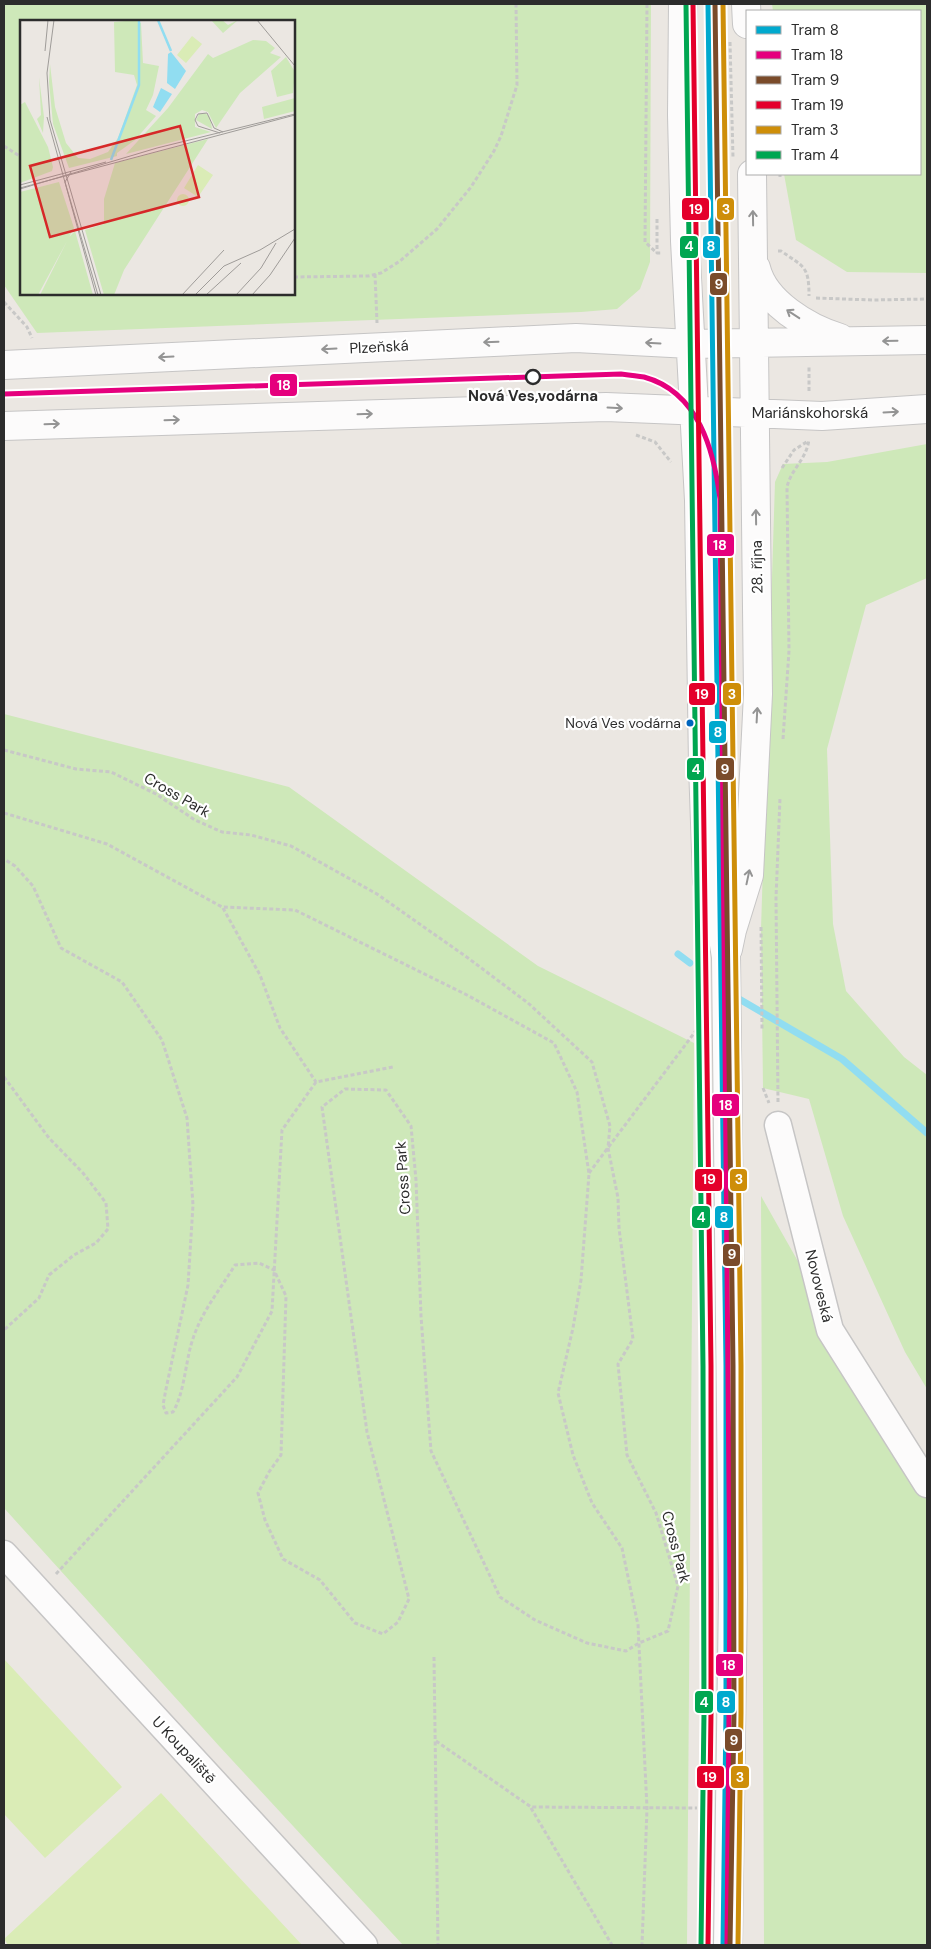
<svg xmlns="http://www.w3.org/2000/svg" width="931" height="1949" font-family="'DM Sans',sans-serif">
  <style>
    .green { fill: #cee8b9; fill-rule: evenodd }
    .pitch { fill: #daecb6 }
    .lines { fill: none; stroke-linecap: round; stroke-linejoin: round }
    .stream { stroke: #91ddf1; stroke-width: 7 }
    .minor-casing { stroke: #c6c5c5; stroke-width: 29 }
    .secondary-casing { stroke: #c6c5c5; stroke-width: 30 }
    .path { stroke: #c8c8c7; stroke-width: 3; stroke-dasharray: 4 2.5; stroke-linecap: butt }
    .minor { stroke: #fcfbfb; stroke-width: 26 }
    .secondary { stroke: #fcfbfb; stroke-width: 28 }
    .tram-1-casing { stroke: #fff; stroke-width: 9 }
    .tram-2-casing { stroke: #fff; stroke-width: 9 }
    .tram-3-casing { stroke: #fff; stroke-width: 9 }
    .tram-4-casing { stroke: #fff; stroke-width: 9 }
    .tram-5-casing { stroke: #fff; stroke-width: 9 }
    .tram-6-casing { stroke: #fff; stroke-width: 9 }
    .tram-1 { stroke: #00a9ce; stroke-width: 5 }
    .tram-2 { stroke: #e5007d; stroke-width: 5 }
    .tram-3 { stroke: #7a4b2a; stroke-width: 5 }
    .tram-4 { stroke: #e4002b; stroke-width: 5 }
    .tram-5 { stroke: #ce8e09; stroke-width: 5 }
    .tram-6 { stroke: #00a651; stroke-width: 5 }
    .oneway { stroke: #949494 }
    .stop-dot { fill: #fff; stroke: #2c2c2c; stroke-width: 2.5 }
    .bus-dot { fill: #0065bd; stroke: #fff; stroke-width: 2 }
    .labels { text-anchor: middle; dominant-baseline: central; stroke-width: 4.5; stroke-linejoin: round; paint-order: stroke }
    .bus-label { font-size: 14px; fill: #2c2c2c; stroke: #fff; text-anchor: end }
    .street-label { font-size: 15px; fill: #2c2c2c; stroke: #fff }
    .stop-label { font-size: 15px; font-weight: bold; fill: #2c2c2c; stroke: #fff }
    .inset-river { fill: none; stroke: #91ddf1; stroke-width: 2.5 }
    .inset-road { fill: none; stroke: #9f9c99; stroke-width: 1 }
    .view { fill: #d62828; fill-opacity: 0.15; stroke: #d62828; stroke-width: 2.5 }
    .inset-edge { fill: none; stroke: #2c2c2c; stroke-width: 2.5 }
    .line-badge { stroke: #fff; stroke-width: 2 }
    .badge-label { font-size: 14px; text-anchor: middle; font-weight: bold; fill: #fff }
  </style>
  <rect width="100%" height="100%" fill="#ebe7e2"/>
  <path class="green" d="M4 4H651L650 262 640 289 617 309 581 312 37 333 4 285ZM21 21H294V294H21Z
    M772 4H927V273L847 272 796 240 784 174H920V11H773Z
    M927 444V578L866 605 827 749 833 924 846 991 904 1057 927 1075V1389L905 1352 843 1216 809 1099 763 1088 761 929 775 482 783 464 827 462Z
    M4 714 289 787 538 966 694 1043 687 1945H403L220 1747 4 1508Z
    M761 1196 927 1489V1945H764Z"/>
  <path class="pitch" d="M4 1659 122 1787 45 1858 4 1814Z
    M161 1793 302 1945H8L4 1939Z"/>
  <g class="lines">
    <path class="stream" d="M678 954 690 963
      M734 996 842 1059 927 1133"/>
    <g class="minor-casing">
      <path id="minor" d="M778 1125 830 1330 927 1484
        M4 1554 364 1945"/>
    </g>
    <g class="secondary-casing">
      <path id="secondary" d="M683 4 682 115 685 241 699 500 703 765 707 881 721 926 726 957 733 1594 728 1945
        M746 4 747 24
        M756 268C764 302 807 328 840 338
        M4 365 576 338 690 344 927 340
        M4 426 606 407 822 416 927 409
        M728 949 732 930 749 875 758 694 752 174"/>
    </g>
    <path class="path" d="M647 4 645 242 657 253H662
      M730 42 733 158
      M4 146 21 157
      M780 174V177
      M657 219V253
      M778 251H781C804 267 809 266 809 296
      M710 253H729
      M375 274 377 323
      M294 277 368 276 381 273 400 261 437 229 471 187 494 151 501 136 517 85 516 4
      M816 298 872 300 927 299
      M4 302 27 327 32 338
      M809 391V367
      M636 435 655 442 671 462
      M782 468 794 450 808 441
      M783 739 789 651 787 487C791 469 807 459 809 439
      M4 750 76 769 111 772 156 794 195 820 222 832 251 835 291 846 377 894 468 958 528 1003 592 1062 610 1126 608 1148 618 1198 619 1228 633 1339 618 1364 627 1455 656 1513 678 1586 668 1631 639 1643 626 1651 587 1643 535 1620 500 1597 431 1451 421 1316 416 1180 411 1126 386 1090 345 1089 322 1107 367 1432 409 1599 398 1622 383 1634 355 1623 320 1580 283 1559 265 1520 258 1493 269 1472 281 1455 286 1296 274 1270 259 1263 235 1265C218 1293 200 1313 191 1345 185 1367 184 1393 173 1412L166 1413 163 1405 166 1389 188 1285 193 1205 187 1118 162 1040 122 982 61 948 33 886 15 866 4 859
      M4 813 107 844 222 907 295 910 467 995 554 1043 577 1092 589 1174 581 1280 573 1328 558 1393 573 1455 592 1503 622 1548 638 1625 647 1808 642 1945
      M223 908 260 975 280 1028 316 1082
      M761 927 762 1029
      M4 1077 49 1138 83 1173 106 1203 108 1229 96 1243 74 1255 49 1275 39 1298 4 1330
      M763 1088 769 1103
      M778 1102 776 898 780 798
      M589 1173 701 1024
      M56 1574 237 1377 272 1311 282 1130 316 1082 393 1067
      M434 1657 438 1945
      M436 1741 531 1807 697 1808
      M531 1808 612 1945"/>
    <use href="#minor" class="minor"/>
    <use href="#secondary" class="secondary"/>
    <g class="tram-1-casing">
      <path id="tram-1" d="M708 4 726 1366V1713L723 1945"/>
    </g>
    <g class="tram-2-casing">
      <path id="tram-2" d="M4 394 621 374C629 375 637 376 644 377 699 392 714 451 720 499L730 1594 727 1945"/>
    </g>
    <g class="tram-3-casing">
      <path id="tram-3" d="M715 4 733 1366 734 1713 730 1945"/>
    </g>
    <g class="tram-4-casing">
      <path id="tram-4" d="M693 4 711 1366V1713L708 1945"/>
    </g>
    <g class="tram-5-casing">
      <path id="tram-5" d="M723 4 741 1366V1713L738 1945"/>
    </g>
    <g class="tram-6-casing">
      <path id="tram-6" d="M686 4 703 1366 704 1713 701 1945"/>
    </g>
    <use href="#tram-1" class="tram-1"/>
    <use href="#tram-2" class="tram-2"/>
    <use href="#tram-3" class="tram-3"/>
    <use href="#tram-4" class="tram-4"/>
    <use href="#tram-5" class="tram-5"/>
    <use href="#tram-6" class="tram-6"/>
  </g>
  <defs><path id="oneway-shaft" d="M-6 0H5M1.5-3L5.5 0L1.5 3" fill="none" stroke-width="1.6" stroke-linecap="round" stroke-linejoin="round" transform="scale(1.25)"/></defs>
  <g class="oneway">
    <use href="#oneway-shaft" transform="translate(753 218) rotate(-91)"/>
    <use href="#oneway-shaft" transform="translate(793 314) rotate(-147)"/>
    <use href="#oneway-shaft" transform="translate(890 341) rotate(179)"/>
    <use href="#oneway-shaft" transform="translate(491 342) rotate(178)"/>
    <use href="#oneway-shaft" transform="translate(653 343) rotate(-177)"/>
    <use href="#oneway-shaft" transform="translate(329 349) rotate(177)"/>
    <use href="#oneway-shaft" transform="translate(166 357) rotate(177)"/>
    <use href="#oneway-shaft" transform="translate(615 408) rotate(3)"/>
    <use href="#oneway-shaft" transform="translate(891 412) rotate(-3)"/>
    <use href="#oneway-shaft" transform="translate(365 414) rotate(-2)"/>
    <use href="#oneway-shaft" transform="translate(172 420) rotate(-2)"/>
    <use href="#oneway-shaft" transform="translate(52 424) rotate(-2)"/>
    <use href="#oneway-shaft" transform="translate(756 517) rotate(-91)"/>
    <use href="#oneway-shaft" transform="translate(757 715) rotate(-87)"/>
    <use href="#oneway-shaft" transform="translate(748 877) rotate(-78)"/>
  </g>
  <circle class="stop-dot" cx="533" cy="377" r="7"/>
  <circle class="bus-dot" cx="690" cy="723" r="4.5"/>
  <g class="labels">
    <g class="bus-label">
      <text x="681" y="723">Nová Ves vodárna</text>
    </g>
    <g class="street-label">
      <text transform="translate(379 347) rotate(-3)">Plzeňská</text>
      <text x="810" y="413">Mariánskohorská</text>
      <text transform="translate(757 567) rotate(-91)">28. října</text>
      <text transform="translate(177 795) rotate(30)">Cross Park</text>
      <text transform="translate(403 1178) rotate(-94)">Cross Park</text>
      <text transform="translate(819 1286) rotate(76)">Novoveská</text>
      <text transform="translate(676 1547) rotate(75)">Cross Park</text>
      <text transform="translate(184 1750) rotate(47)">U Koupaliště</text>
    </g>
    <g class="stop-label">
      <text x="533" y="396">Nová Ves,vodárna</text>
    </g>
  </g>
  <g transform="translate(20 20)">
    <rect width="275" height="275" fill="#ebe7e2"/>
    <path d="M116 0 121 3 123 43 139 46 133 75 126 90 136 96 115 120 97 133V136L49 148 33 104 29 62 30 44 35 87 46 123 58 138 70 139 88 132 98 118 117 65 114 55 95 52 94 2ZM191 0H202L208 5 218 0 203 13ZM233 20 246 21 255 28 250 33 261 37 220 73 196 108 188 92 182 90 175 94V107L191 112 106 134 148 88 188 34 193 38ZM266 37 275 52 273 73 257 77 251 51ZM19 57 24 97 23 113 17 99 21 95ZM275 78V91L244 99 242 87ZM5 82 28 127 33 147 32 151 0 163V85ZM185 93 190 97 192 109 176 100 179 94ZM188 119 104 250 94 275H84L65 210 84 204V179L95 143ZM39 162 54 208 18 275H0V172ZM55 211 73 275H20L49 217Z" fill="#cee8b9"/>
    <path d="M172 16 182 24 166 43 157 35ZM178 145 193 155 178 177 164 168ZM157 180a6 6 0 1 1 12 0a6 6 0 1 1-12 0Z" fill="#daecb6"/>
    <path d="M151 32 166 51 155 69 147 63 148 34ZM141 68 152 74 140 92 133 87Z" fill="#91ddf1"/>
    <path class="inset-river" d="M138 0 151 31M91 140 119 65V0"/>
    <path class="inset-road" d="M34 0 27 53 30 100 81 275M237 0 275 46M25 31 28 0M27 97 76 275M200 113 178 106 175 100 178 94 187 93 194 108 203 112M51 152 45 162 78 275M0 165 86 142M0 168 275 95M0 169 137 128 275 94M162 275 204 230M175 275 204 246 240 230 275 209M186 275 221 243M216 275 241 248 256 223M232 275 250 255 275 218"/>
    <path class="view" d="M160 106 179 177 30 217 10 146Z"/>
    <rect width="275" height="275" class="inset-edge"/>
  </g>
  <g class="line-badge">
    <rect x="681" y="197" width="29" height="24" rx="5" fill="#e4002b"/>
    <rect x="716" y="197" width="19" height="24" rx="5" fill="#ce8e09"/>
    <rect x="702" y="235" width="19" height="24" rx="5" fill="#00a9ce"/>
    <rect x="679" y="235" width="20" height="24" rx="5" fill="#00a651"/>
    <rect x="709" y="272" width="19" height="24" rx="5" fill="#7a4b2a"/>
    <rect x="269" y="373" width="29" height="24" rx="5" fill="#e5007d"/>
    <rect x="706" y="533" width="29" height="24" rx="5" fill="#e5007d"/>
    <rect x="688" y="682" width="28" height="24" rx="5" fill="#e4002b"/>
    <rect x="722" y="682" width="20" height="24" rx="5" fill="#ce8e09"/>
    <rect x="708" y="720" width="19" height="24" rx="5" fill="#00a9ce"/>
    <rect x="686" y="757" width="19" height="24" rx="5" fill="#00a651"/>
    <rect x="715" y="757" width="20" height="24" rx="5" fill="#7a4b2a"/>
    <rect x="711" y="1093" width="29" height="24" rx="5" fill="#e5007d"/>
    <rect x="694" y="1168" width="29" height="24" rx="5" fill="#e4002b"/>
    <rect x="729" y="1168" width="19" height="24" rx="5" fill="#ce8e09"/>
    <rect x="714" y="1205" width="20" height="24" rx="5" fill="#00a9ce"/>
    <rect x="691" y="1205" width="20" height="24" rx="5" fill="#00a651"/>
    <rect x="722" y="1243" width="19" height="24" rx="5" fill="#7a4b2a"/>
    <rect x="715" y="1653" width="29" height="24" rx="5" fill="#e5007d"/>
    <rect x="716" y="1690" width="20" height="24" rx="5" fill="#00a9ce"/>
    <rect x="694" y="1690" width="20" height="24" rx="5" fill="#00a651"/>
    <rect x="724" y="1728" width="19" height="24" rx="5" fill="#7a4b2a"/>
    <rect x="696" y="1765" width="29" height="24" rx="5" fill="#e4002b"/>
    <rect x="730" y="1765" width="20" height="24" rx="5" fill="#ce8e09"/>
  </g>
  <g class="badge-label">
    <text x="696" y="214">19</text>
    <text x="726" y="214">3</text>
    <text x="711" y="251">8</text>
    <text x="689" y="251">4</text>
    <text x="719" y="289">9</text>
    <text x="284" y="390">18</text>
    <text x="720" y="550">18</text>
    <text x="702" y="699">19</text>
    <text x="732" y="699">3</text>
    <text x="718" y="737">8</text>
    <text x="696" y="774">4</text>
    <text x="725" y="774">9</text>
    <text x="726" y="1110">18</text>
    <text x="709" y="1184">19</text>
    <text x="739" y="1184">3</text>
    <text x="724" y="1222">8</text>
    <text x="701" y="1222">4</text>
    <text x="732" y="1259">9</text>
    <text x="729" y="1670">18</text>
    <text x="726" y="1707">8</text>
    <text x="704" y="1707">4</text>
    <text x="734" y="1745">9</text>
    <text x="710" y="1782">19</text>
    <text x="740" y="1782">3</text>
  </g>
  <rect width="931" height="1949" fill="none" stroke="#2c2c2c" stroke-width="10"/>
  <rect x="746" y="10" width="175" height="165" fill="#ffffff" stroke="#ababab"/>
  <rect x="756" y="26" width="25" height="8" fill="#00a9ce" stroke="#ababab"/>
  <text x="791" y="35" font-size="15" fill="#2c2c2c">Tram 8</text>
  <rect x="756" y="51" width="25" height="8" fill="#e5007d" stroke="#ababab"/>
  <text x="791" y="60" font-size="15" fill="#2c2c2c">Tram 18</text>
  <rect x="756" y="76" width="25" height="8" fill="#7a4b2a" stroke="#ababab"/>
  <text x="791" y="85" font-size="15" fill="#2c2c2c">Tram 9</text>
  <rect x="756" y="101" width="25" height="8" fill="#e4002b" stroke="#ababab"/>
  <text x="791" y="110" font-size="15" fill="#2c2c2c">Tram 19</text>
  <rect x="756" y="126" width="25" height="8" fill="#ce8e09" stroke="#ababab"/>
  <text x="791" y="135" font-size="15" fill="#2c2c2c">Tram 3</text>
  <rect x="756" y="151" width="25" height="8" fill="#00a651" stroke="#ababab"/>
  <text x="791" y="160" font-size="15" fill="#2c2c2c">Tram 4</text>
</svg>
